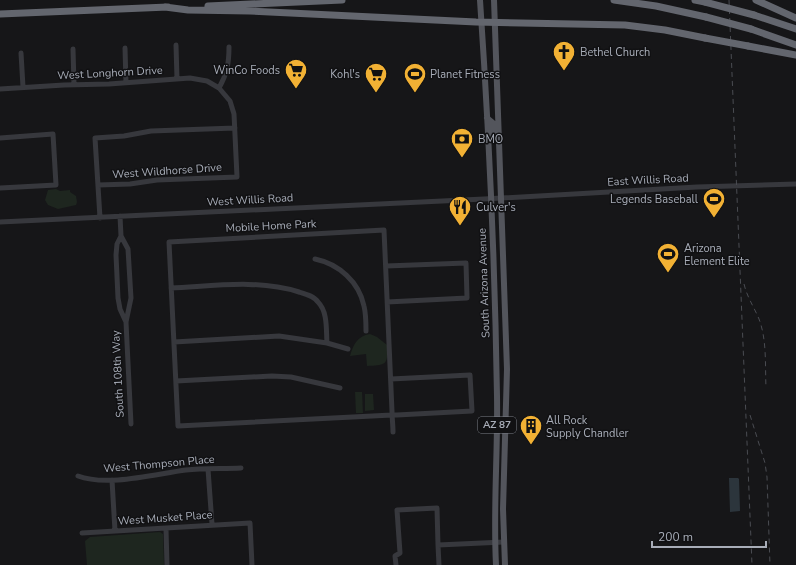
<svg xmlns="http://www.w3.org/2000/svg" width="796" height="565" font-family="'Nunito Sans',sans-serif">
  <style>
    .green { fill: #1e261f }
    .water { fill: #2c353c }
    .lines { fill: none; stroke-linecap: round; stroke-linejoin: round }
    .minor { stroke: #37383d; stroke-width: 5 }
    .major { stroke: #53555c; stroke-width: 6 }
    .highway { stroke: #63666e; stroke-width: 7 }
    .rail { stroke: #4a4c52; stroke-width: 1; stroke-dasharray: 5 4; stroke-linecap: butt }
    .highway-bridge { stroke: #63666e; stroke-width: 7 }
    .labels { text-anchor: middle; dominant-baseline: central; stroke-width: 3; stroke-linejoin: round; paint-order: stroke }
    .shield { fill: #111113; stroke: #7b7e86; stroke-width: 1 }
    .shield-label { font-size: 10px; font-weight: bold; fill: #a8adb8 }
    .poi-label { font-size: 11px; fill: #a8adb8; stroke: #111113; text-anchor: start }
    .street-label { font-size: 11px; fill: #a8adb8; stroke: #111113 }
  </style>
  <rect width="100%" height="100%" fill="#161618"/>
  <path class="green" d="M56 189 60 191 70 190V192L76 196 77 202 76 205 58 209 48 205 45 200 48 190Z
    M370 334 377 337 387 345C388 365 387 365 367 366L366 354 350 356C353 345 357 336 370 334Z
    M355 392H362L363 413H356Z
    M365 394H373L374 410 365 411Z
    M160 532 163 534 164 565H87L85 541 90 537Z"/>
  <path class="water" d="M729 478H738L739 479 740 511 730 512Z"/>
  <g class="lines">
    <path class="minor" d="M176 45 177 79
      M125 48 126 83
      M73 49 74 85
      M21 53 23 87
      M219 88C227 74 229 63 229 47
      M0 89 64 85 109 84 190 78 207 81 219 88 230 101 234 114 237 177 157 180 130 184 98 185
      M0 138 53 134 56 185 0 188
      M120 216 121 236 117 244 116 255 118 298 120 309 126 322
      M100 218 95 138 124 136 151 131 235 128
      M0 222 484 199 697 187 796 184
      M121 236 128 249 131 298 126 322 131 424
      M315 259C339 264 359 282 364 306 366 314 366 323 366 331
      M386 266 466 263 467 298 387 302
      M171 288C214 286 257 279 299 292 306 294 314 296 318 302 328 312 326 330 327 343
      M174 342 279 336 327 343 348 349
      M391 379 470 375 472 411 397 415H392L178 426 169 242 384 230 392 411C392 418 393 425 393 432
      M176 381 272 376 291 377 340 388
      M208 469 212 524
      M78 476C107 487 155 474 186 470 204 468 223 469 241 468
      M112 480 115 531
      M166 529 167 565
      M82 533 250 523 252 565
      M396 565 395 556 400 553 397 510 437 508 438 545
      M439 565 438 545 504 542"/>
    <path class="major" d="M480 0C489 132 495 264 497 396 498 452 493 508 496 565
      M494 0 507 369 503 509 505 565
      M487 118 493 123 494 136 499 141"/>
    <path class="highway" d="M614 0 656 6 706 17
      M695 0 705 2
      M756 0 796 18
      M208 6 342 0
      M165 7 188 10 250 11 476 22 625 25 665 30 705 38
      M0 14 168 7
      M754 15 796 29
      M751 29 796 45
      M748 46 796 55"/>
    <path class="rail" d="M729 0 752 565
      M744 284C747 297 754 307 759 319 767 340 765 365 766 388
      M750 415 765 463 767 477 770 565"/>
    <path class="highway-bridge" d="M705 2 754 15
      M706 17 751 29
      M705 38 748 46"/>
  </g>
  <defs>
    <g id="church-pin" transform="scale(1.15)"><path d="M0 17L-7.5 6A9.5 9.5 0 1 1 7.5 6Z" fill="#f2b134" stroke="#111113"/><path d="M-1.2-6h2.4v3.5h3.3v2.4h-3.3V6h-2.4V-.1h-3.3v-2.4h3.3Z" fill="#111"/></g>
    <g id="supermarket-pin" transform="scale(1.15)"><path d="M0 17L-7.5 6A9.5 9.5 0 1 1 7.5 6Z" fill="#f2b134" stroke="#111113"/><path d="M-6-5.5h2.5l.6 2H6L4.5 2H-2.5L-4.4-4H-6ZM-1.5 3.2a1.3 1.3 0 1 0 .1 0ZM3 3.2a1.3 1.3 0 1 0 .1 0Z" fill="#111"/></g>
    <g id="stadium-pin" transform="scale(1.15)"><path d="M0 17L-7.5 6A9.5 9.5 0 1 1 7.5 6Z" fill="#f2b134" stroke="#111113"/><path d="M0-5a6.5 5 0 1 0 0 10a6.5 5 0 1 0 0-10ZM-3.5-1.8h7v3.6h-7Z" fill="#111"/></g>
    <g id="bank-pin" transform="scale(1.15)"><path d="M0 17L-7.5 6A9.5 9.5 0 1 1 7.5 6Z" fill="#f2b134" stroke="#111113"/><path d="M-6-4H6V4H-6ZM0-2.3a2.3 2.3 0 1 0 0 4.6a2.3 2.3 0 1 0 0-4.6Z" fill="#111"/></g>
    <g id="restaurant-pin" transform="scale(1.15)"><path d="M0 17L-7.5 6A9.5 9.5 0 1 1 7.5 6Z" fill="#f2b134" stroke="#111113"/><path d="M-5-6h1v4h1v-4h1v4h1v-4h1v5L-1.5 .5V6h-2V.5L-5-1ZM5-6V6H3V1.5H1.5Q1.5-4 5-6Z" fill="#111"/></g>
    <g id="building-pin" transform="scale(1.15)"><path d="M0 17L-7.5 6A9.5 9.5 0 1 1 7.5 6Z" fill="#f2b134" stroke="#111113"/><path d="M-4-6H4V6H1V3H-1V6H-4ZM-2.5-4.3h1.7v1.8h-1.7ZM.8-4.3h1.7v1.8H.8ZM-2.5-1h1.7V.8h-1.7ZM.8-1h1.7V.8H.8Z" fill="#111"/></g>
  </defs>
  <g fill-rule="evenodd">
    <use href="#church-pin" x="564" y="52"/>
    <use href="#supermarket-pin" x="296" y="70"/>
    <use href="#supermarket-pin" x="376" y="74"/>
    <use href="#stadium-pin" x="415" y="74"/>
    <use href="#bank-pin" x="462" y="139"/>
    <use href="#stadium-pin" x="714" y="199"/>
    <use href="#restaurant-pin" x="460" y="207"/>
    <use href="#stadium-pin" x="668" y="254"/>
    <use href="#building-pin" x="531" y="426"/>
  </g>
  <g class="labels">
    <rect class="shield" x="478" y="417" width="38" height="16" rx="3"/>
    <g class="shield-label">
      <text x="497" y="425">AZ 87</text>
    </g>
    <g class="poi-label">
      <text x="580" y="52">Bethel Church</text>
      <text x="280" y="70" text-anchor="end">WinCo Foods</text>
      <text x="360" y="74" text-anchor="end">Kohl's</text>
      <text x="430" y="74">Planet Fitness</text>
      <text x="478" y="139">BMO</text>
      <text x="698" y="199" text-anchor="end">Legends Baseball</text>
      <text x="476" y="207">Culver's</text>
      <text x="684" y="248">Arizona<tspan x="684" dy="13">Element Elite</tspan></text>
      <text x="546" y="420">All Rock<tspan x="546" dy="13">Supply Chandler</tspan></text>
    </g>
    <g class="street-label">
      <text transform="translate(110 73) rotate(-3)">West Longhorn Drive</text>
      <text transform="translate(167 171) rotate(-4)">West Wildhorse Drive</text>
      <text transform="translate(648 180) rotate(-3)">East Willis Road</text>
      <text transform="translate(250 200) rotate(-3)">West Willis Road</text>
      <text transform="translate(271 226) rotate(-3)">Mobile Home Park</text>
      <text transform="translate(484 283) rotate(-92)">South Arizona Avenue</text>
      <text transform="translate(118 374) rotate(-93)">South 108th Way</text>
      <text transform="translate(159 464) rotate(-5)">West Thompson Place</text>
      <text transform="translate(165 518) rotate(-4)">West Musket Place</text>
    </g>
  </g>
  <path d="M652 541v6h114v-6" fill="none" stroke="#a8adb8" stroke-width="2"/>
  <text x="658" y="541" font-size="12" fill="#a8adb8" stroke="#111113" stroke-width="3" paint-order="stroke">200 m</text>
</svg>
